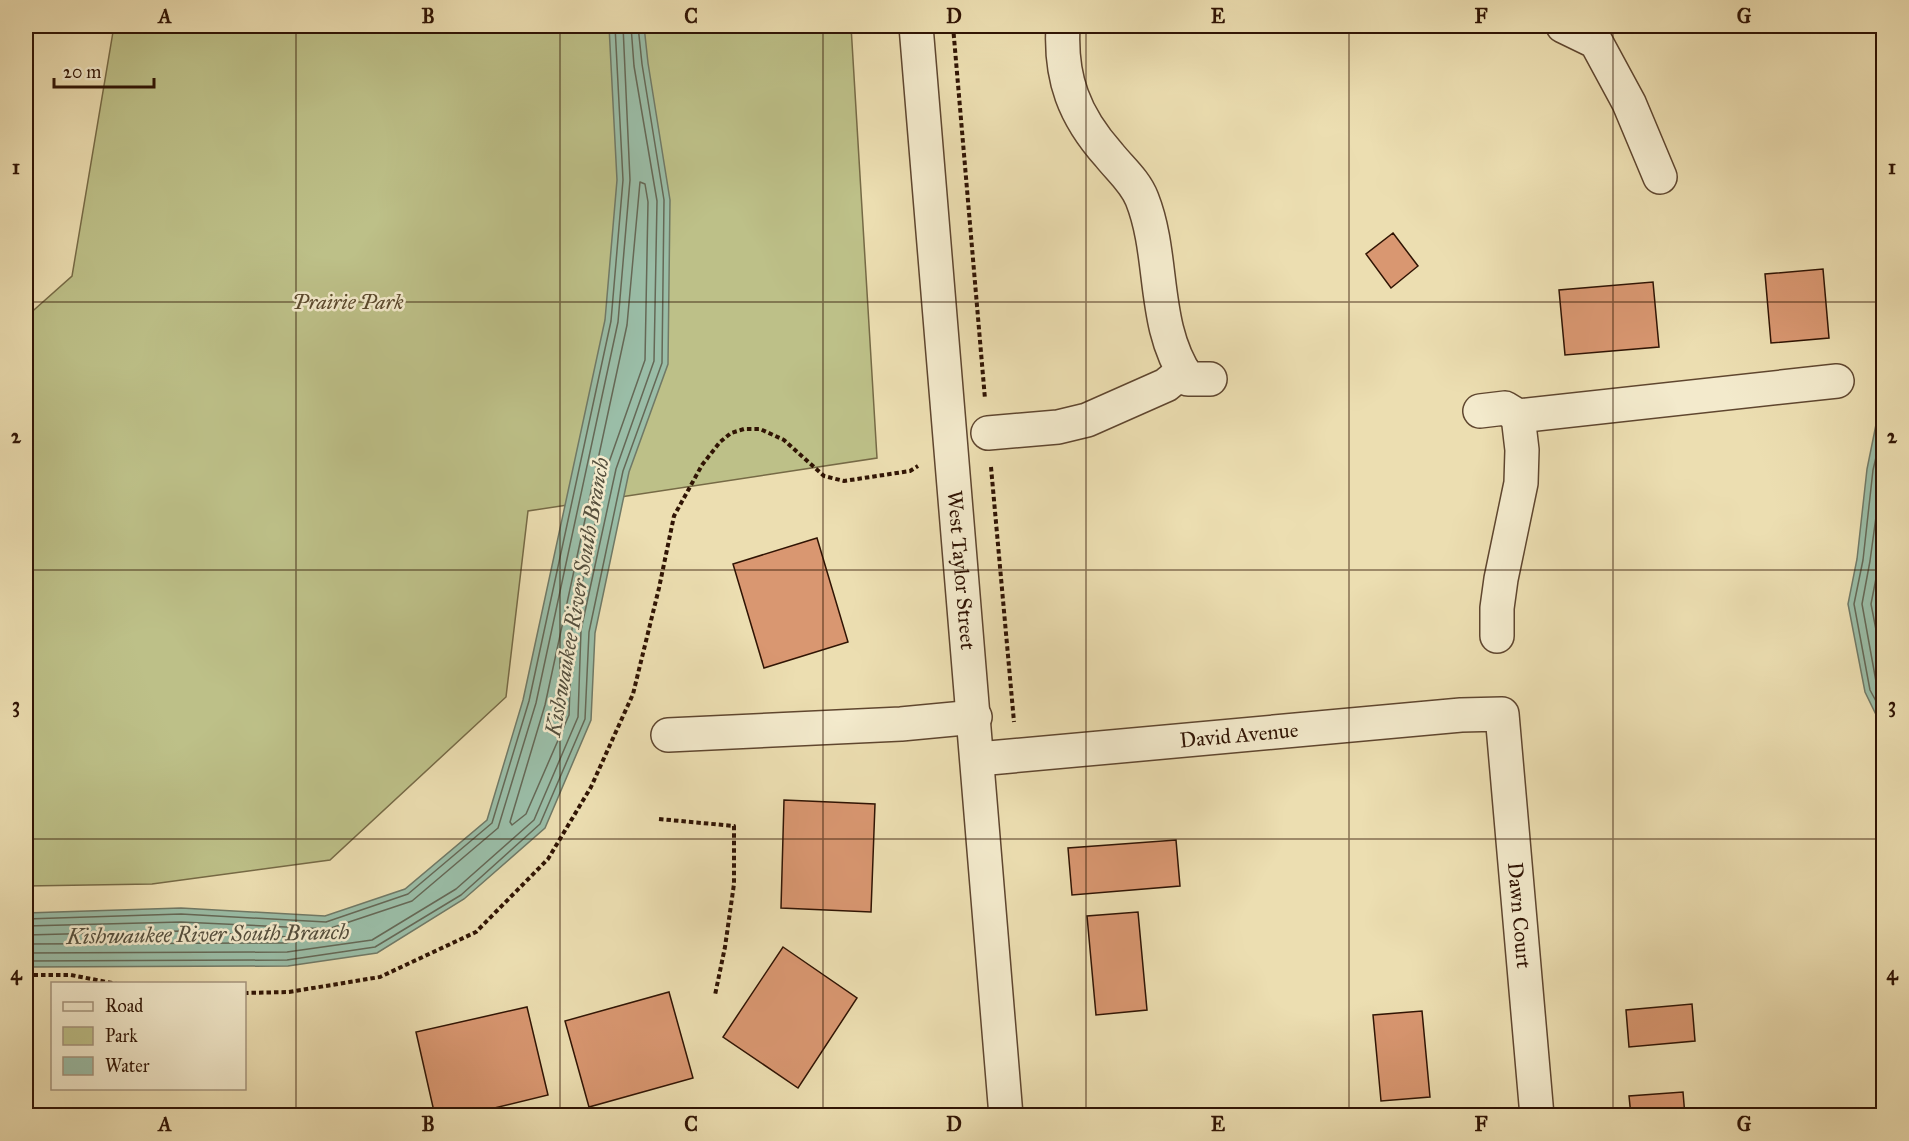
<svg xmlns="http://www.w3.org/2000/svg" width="1909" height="1141" font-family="'IM FELL Great Primer',serif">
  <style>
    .green { fill: #bdc088; stroke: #766a46; stroke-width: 1.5 }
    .water { fill: #9abda7; stroke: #707966; stroke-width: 1.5 }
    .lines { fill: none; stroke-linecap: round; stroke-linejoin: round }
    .shore { stroke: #656856; stroke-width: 1.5 }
    .building { fill: #d99771; stroke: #301404; stroke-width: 1.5 }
    .minor-casing { stroke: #5f462f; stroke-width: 36 }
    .path { stroke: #301404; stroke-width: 4; stroke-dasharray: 4.5 3; stroke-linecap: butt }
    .minor { stroke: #f3eacc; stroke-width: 33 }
    .grid { fill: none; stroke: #301404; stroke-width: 1.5; stroke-opacity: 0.55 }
    .labels { text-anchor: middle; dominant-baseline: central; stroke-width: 5; stroke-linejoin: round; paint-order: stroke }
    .park-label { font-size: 21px; font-style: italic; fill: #5a482c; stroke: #f3eacc }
    .street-label { font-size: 21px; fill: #301404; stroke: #f3eacc }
    .water-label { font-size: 22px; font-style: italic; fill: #554f3d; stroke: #f3eacc }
    .neatline { fill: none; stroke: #301404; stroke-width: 2 }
    .grid-label { font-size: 20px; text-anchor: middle; font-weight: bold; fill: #301404 }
  </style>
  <rect width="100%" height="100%" fill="#ecdeb1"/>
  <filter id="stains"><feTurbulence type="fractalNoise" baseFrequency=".00333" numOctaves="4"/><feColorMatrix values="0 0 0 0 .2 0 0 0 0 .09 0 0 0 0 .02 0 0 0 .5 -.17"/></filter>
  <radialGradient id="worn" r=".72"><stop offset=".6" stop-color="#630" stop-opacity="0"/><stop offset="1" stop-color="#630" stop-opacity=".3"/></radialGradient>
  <path class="green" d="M114 26H851L877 458 528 511 506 697 330 860 152 884 26 886V317L72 276Z"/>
  <path class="water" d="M609 26H644L648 63 670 200 668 364 629 472 595 633 591 720 545 828 464 899 377 953 288 966 26 967V913L181 908 325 916 405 889 487 820 523 700 605 320 617 180Z
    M1883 390V729L1865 692 1848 604 1857 559 1867 469Z"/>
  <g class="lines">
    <path class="shore" d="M640 182 645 184 648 202 645 360 607 468 572 629 569 715 526 814 512 825 510 822 545 705 627 325Z
      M1884 423 1873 470 1863 560 1854 604 1870 690 1884 716
      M1884 458 1870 561 1862 604 1877 687 1884 700
      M1884 524 1879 563 1871 604 1884 671
      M26 919 181 914 326 922 408 894 492 823 529 701 611 321 623 180 615 26
      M26 926 181 922 328 929 412 901 498 828 536 703 618 322 630 180 623 26
      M26 935 181 931 289 937 292 940 290 942 286 943 26 944
      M26 953 287 952 372 940 456 889 534 820 578 717 581 630 616 469 654 361 657 201 634 66 631 26
      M26 961 287 960 375 947 461 895 540 824 585 719 589 632 623 471 662 363 664 200 642 64 638 26"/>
  </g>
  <path class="building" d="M1393 233 1418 266 1391 288 1366 254Z
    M1823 269 1829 338 1771 343 1765 274Z
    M1653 282 1659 347 1565 355 1559 290Z
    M817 538 848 642 764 668 733 564Z
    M784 800 875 804 871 912 781 908Z
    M1176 840 1180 886 1072 895 1068 848Z
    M1138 912 1147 1010 1096 1015 1087 916Z
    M783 947 857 998 798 1088 723 1037Z
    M669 992 693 1078 589 1107 565 1021Z
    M1692 1004 1695 1041 1629 1047 1626 1010Z
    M527 1007 548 1095 461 1116H435L416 1032Z
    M1422 1011 1430 1097 1381 1101 1373 1015Z
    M1683 1092 1685 1116H1631L1629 1096Z"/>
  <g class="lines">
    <g class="minor-casing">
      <g id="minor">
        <path id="s1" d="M916 26C945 389 978 752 1006 1116"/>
        <path d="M1063 26C1060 78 1074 116 1109 155 1120 169 1135 181 1142 199 1165 257 1151 325 1188 379H1210"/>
        <path d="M1563 26 1596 42 1629 103 1660 177"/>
        <path d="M1480 411 1505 408 1518 416 1837 381"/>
        <path d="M988 433 1058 427 1087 420 1166 385 1183 371"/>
        <path d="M1497 636V608L1501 579 1521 483 1522 450 1518 416"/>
        <path d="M668 735 901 724 975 717"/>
        <path id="s2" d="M978 759 1461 715 1502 714 1537 1116"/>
      </g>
    </g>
    <path class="path" d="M953 26 985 399
      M991 467 1014 722
      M659 819 734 826V884L725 947 715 995
      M26 975H71L117 984
      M244 993 289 992 380 977 476 932 548 859 591 787 633 694 659 588 674 516 702 465 720 442 731 433 744 429H760L784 440 824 476 844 481 910 471 918 466"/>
    <use href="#minor" class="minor"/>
  </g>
  <path class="grid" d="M296 26V1116M560 26V1116M823 26V1116M1086 26V1116M1349 26V1116M1613 26V1116M26 302H1884M26 570H1884M26 839H1884"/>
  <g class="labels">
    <g class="park-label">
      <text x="348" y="302">Prairie Park</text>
    </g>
    <g class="street-label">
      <text stroke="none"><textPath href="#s1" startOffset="546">West Taylor Street</textPath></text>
      <text stroke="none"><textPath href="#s2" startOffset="262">David Avenue</textPath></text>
      <text stroke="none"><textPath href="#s2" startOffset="728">Dawn Court</textPath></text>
    </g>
    <g class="water-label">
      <text transform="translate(577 597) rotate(-80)">Kishwaukee River South Branch</text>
      <text transform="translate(208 934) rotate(-1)">Kishwaukee River South Branch</text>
    </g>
  </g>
  <rect width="1909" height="1141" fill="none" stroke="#ecdeb1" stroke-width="66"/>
  <rect x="51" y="982" width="195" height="108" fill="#f3eacc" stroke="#a5947c" stroke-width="1.5"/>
  <rect x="63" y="1002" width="30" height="9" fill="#f3eacc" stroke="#a5947c" stroke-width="1.5"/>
  <text x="105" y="1012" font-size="18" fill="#301404">Road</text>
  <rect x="63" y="1027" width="30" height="18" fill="#bdc088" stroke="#a5947c" stroke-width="1.5"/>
  <text x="105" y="1042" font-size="18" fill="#301404">Park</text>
  <rect x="63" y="1057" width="30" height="18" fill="#9abda7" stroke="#a5947c" stroke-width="1.5"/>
  <text x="105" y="1072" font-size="18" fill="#301404">Water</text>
  <path d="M54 78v9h100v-9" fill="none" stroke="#301404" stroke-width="3"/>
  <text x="63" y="78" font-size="18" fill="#301404" stroke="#f3eacc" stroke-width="4.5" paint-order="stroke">20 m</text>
  <rect x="33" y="33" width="1843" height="1075" class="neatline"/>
  <g class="grid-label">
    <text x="165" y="23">A</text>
    <text x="428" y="23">B</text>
    <text x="691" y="23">C</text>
    <text x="954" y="23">D</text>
    <text x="1218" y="23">E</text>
    <text x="1481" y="23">F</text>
    <text x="1744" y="23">G</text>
    <text x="16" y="174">1</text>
    <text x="1892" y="174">1</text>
    <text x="16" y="443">2</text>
    <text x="1892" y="443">2</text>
    <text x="16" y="712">3</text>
    <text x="1892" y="712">3</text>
    <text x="16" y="980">4</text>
    <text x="1892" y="980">4</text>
    <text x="165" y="1131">A</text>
    <text x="428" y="1131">B</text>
    <text x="691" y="1131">C</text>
    <text x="954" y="1131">D</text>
    <text x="1218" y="1131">E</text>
    <text x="1481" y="1131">F</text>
    <text x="1744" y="1131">G</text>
  </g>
  <rect width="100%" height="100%" filter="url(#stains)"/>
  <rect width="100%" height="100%" fill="url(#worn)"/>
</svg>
